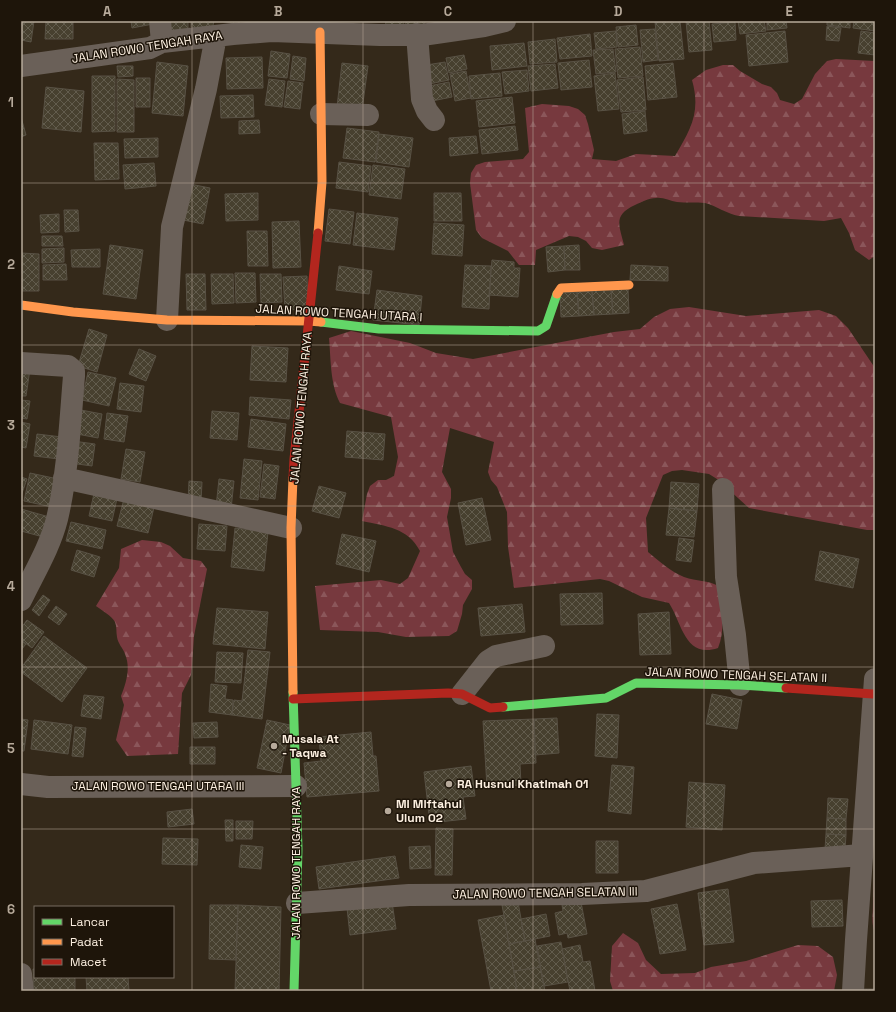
<svg xmlns="http://www.w3.org/2000/svg" width="896" height="1012" font-family="'Space Grotesk',sans-serif">
  <style>
    .forest { fill: url(#forest-firs) }
    .building { fill: url(#building-cross-hatch); stroke: #585144 }
    .lines { fill: none; stroke-linecap: round; stroke-linejoin: round }
    .street { stroke: #6a6058; stroke-width: 22 }
    .fast { stroke: #63d668; stroke-width: 9 }
    .slow { stroke: #ff974d; stroke-width: 9 }
    .jam { stroke: #b3261e; stroke-width: 9 }
    .grid { fill: none; stroke: #b7aa9b; stroke-width: 1; stroke-opacity: 0.55 }
    .poi-dot { fill: #b7aa9b; stroke: #1e150a; stroke-width: 1.5 }
    .labels { text-anchor: middle; dominant-baseline: central; stroke-width: 3; stroke-linejoin: round; paint-order: stroke }
    .street-label { font-size: 12px; fill: #fdf0e1; stroke: #1e150a }
    .poi-label { font-size: 12px; font-weight: bold; fill: #fdf0e1; stroke: #1e150a; text-anchor: start }
    .neatline { fill: none; stroke: #b7aa9b; stroke-width: 1.5 }
    .grid-label { font-size: 13px; text-anchor: middle; font-weight: bold; fill: #b7aa9b }
  </style>
  <defs>
    <pattern id="forest-firs" width="22" height="20" patternUnits="userSpaceOnUse"><rect width="22" height="20" fill="#77393e"/><path d="M5 1l3.5 6h-7zM16 11l3.5 6h-7z" fill="#8b565a"/></pattern>
    <pattern id="building-cross-hatch" width="8" height="8" patternUnits="userSpaceOnUse"><rect width="8" height="8" fill="#47402f"/><path d="M0 0l8 8M0 8l8-8" fill="none" stroke="#625c4d"/></pattern>
  </defs>
  <rect width="100%" height="100%" fill="#34291a"/>
  <path class="forest" d="M836 59 875 61V256L869 260 855 250 849 233 841 218 824 221 739 216C727 214 717 206 705 203 696 202 686 203 677 202 670 201 663 197 656 198 648 198 642 202 635 205 613 215 619 225 624 245L602 250 592 248 586 241 578 237 569 236 536 250 535 265H519L508 251 482 238 476 230 470 183 471 173 476 165 485 162 523 159 529 152 525 108 542 104 569 106 578 109 585 115 588 124 594 150 592 159 616 161 636 154 675 156C691 129 701 112 692 80L706 70 723 65H733L740 71 762 84 771 87 777 93 780 100 794 104 802 99 815 74 827 61Z
    M689 307 746 316 819 310 836 316 848 328 875 368V530H867L749 508 717 479 709 474 682 470 672 471 663 475 646 518 648 552C659 561 671 572 684 577 697 582 707 579 720 587 721 608 726 629 718 648 685 659 682 623 669 603L642 597 609 581 600 579 514 588 508 547 507 512 497 487 491 480 488 472 494 442 450 428 442 472 451 489V498L447 517 453 552 461 567 465 574 472 580V589L463 605 462 614 457 631 449 636 406 637 378 632 320 630 315 586 381 580 400 584 408 578 420 551C408 528 386 526 362 521L367 494 370 486 378 480H386L394 476 398 457 391 417 340 403C330 384 331 359 329 338L351 331 410 343 436 353 473 359 614 332 640 329 654 317 670 309Z
    M142 540 161 542 170 546 183 558 201 561 207 569 194 636 192 666 191 675 182 693 178 754 127 756 116 740 124 705 121 696C126 683 131 668 125 654 123 648 118 644 117 637 116 632 117 627 115 622 112 616 101 610 96 606L119 568 121 549Z
    M875 871V933C871 922 873 916 873 904 874 893 873 883 875 871Z
    M623 933 638 943 646 960 661 974 695 973 711 967 746 961 798 945 818 946 833 957 837 975 834 991H613L610 981 612 946Z"/>
  <path class="building" d="M21 21H34L31 42 21 40Z
    M46 21H73V39H45Z
    M131 21H152L153 24 132 28Z
    M166 21H188V31L166 32Z
    M191 21H214L212 30 191 27Z
    M219 21H240L239 24Z
    M386 21H404L403 31 385 29Z
    M406 21H425L424 32 405 30Z
    M663 21H680L684 59 659 61 655 22Z
    M686 21H709L712 50 689 52Z
    M738 21H764L766 31 740 34Z
    M767 21H786L787 28 767 30Z
    M827 21H850V28L827 25Z
    M854 21H875V31L853 28Z
    M735 22 736 40 714 42 712 24Z
    M636 25 638 45 618 47 616 27Z
    M827 26 841 28 839 41 826 40Z
    M655 29 658 60 643 62 640 30Z
    M616 31 617 47 596 49 594 33Z
    M785 31 788 62 749 66 746 35Z
    M861 31 875 33V55L858 53Z
    M590 34 592 56 560 59 557 38Z
    M555 39 557 62 530 64 528 42Z
    M524 43 527 66 492 70 490 46Z
    M640 47 643 76 618 78 615 49Z
    M613 49 616 72 596 74 593 50Z
    M271 51 290 54 287 78 268 76Z
    M464 55 467 69 449 73 446 58Z
    M293 56 306 58 304 81 290 79Z
    M262 57 263 88 227 89 226 58Z
    M589 60 592 87 561 90 558 63Z
    M157 62 188 66 183 116 152 113Z
    M445 62 449 80 424 85 420 66Z
    M342 63 368 66 362 110 337 107Z
    M673 63 677 97 648 100 645 66Z
    M555 64 558 88 531 91 528 66Z
    M117 66H133V76L118 77Z
    M527 70 529 91 505 94 502 72Z
    M466 71 471 98 455 101 450 74Z
    M500 73 502 96 471 99 469 76Z
    M615 73 619 109 598 111 594 76Z
    M92 76H115V131L92 132Z
    M643 77 646 110 621 112 617 80Z
    M136 78H150V107H136Z
    M117 79 134 80V132H117Z
    M269 79 285 81 282 107 265 105Z
    M288 81 303 83 300 109 284 107Z
    M449 82 452 97 427 102 424 87Z
    M46 87 84 91 81 132 42 128Z
    M253 95 254 117 221 118 220 96Z
    M512 97 515 123 479 127 476 101Z
    M645 111 647 131 624 134 622 114Z
    M21 117 26 135 21 137Z
    M259 120 260 133 239 134V121Z
    M515 126 518 150 482 154 479 130Z
    M347 128 379 132 375 162 343 158Z
    M379 134 413 138 409 167 376 162Z
    M476 136 478 153 450 156 449 138Z
    M158 138V157L125 158 124 139Z
    M94 143H118L119 179 95 180Z
    M339 162 371 166 368 192 336 188Z
    M154 163 156 186 125 189 123 165Z
    M373 165 405 169 401 199 369 195Z
    M190 184 210 188 203 224 183 220Z
    M258 193V220L226 221 225 194Z
    M434 193H461L462 221H434Z
    M329 209 354 212 350 244 325 241Z
    M64 210H78L79 231 65 232Z
    M357 213 398 218 394 250 353 245Z
    M59 214V232L41 233 40 215Z
    M299 221 301 267 273 268 272 222Z
    M434 223 464 225 462 256 432 254Z
    M247 231H267L268 266H248Z
    M42 236H62L63 246H42Z
    M110 245 143 250 136 299 103 294Z
    M579 245 580 270H565L564 246Z
    M564 246 565 270 548 272 546 247Z
    M64 248V262L42 263V249Z
    M100 249V267H72L71 250Z
    M21 253 39 254V291H21Z
    M492 260 514 262V268H520L518 297 489 295Z
    M66 264 67 280H43V265Z
    M465 265 491 266 489 309 462 307Z
    M631 265 668 267V281L630 280Z
    M339 266 372 271 369 294 336 290Z
    M235 273H255L256 302 236 303Z
    M186 274H205L206 310H187Z
    M211 274H233L234 303 212 304Z
    M260 274H281L282 302 261 303Z
    M307 276 308 309 285 310 283 277Z
    M628 289 629 313 613 314 611 290Z
    M377 290 422 296 419 325 373 320Z
    M611 290 613 314 594 315 592 291Z
    M592 291 594 315 579 316 577 292Z
    M577 292 579 316 561 317 560 293Z
    M89 329 107 335 97 372 78 366Z
    M252 346 288 348 286 382 250 380Z
    M139 349 156 356 146 381 129 374Z
    M21 368 30 369 26 396H21Z
    M88 372 116 378 109 406 82 400Z
    M120 383 144 386 141 412 117 409Z
    M250 397 291 400 289 419 249 415Z
    M21 400 30 401 27 419 21 418Z
    M81 410 102 414 98 438 77 434Z
    M212 411 239 413 237 440 210 438Z
    M107 413 128 416 124 442 104 439Z
    M251 419 286 424 283 451 248 447Z
    M21 422 30 424 26 448 21 447Z
    M347 431 385 434 383 460 345 457Z
    M37 434 62 437 59 459 34 456Z
    M73 441 95 444 92 466 70 463Z
    M126 449 145 452 140 482 121 479Z
    M244 459 262 461 258 500 240 498Z
    M264 464 279 466 275 499 260 497Z
    M30 473 58 479 52 507 24 501Z
    M21 477 27 479 21 496Z
    M219 479 234 481 231 509 216 507Z
    M189 481 202 482 201 502 188 501Z
    M671 482 699 484 697 511 669 508Z
    M319 486 346 493 339 518 312 511Z
    M95 489 118 494 112 521 89 516Z
    M125 495 155 503 148 533 117 526Z
    M482 498 491 540 466 545 458 503Z
    M669 508 697 511 694 537 666 535Z
    M21 509 53 518 47 538 21 531Z
    M71 522 106 530 102 549 66 541Z
    M199 524 227 526 225 551 197 549Z
    M235 528 268 532 264 571 231 567Z
    M342 534 376 541 369 572 336 564Z
    M679 538 694 540 691 562 676 560Z
    M77 550 100 557 94 577 71 570Z
    M820 551 859 559 853 588 815 580Z
    M602 593 603 624 561 625 560 594Z
    M43 595 50 600 39 616 32 610Z
    M522 604 525 632 481 636 478 608Z
    M56 606 67 614 59 625 48 617Z
    M217 608 268 612 265 649 213 644Z
    M669 612 671 654 640 655 638 614Z
    M27 620 44 632 32 648 21 640V628Z
    M44 636 87 668 62 702 21 672V668Z
    M21 641 26 644 21 650Z
    M248 650 270 652 262 719 232 715 234 700 242 701Z
    M217 652 243 653 241 683 215 682Z
    M211 684 227 686 225 699 233 700 232 715 209 712Z
    M712 694 742 700 737 729 706 724Z
    M84 695 104 697 101 719 81 716Z
    M597 714 619 715 617 758 595 756Z
    M557 718 559 753 535 755 534 719Z
    M21 719 28 720 24 751H21Z
    M534 719 536 763 520 764 521 785 487 787 483 721Z
    M34 720 72 725 68 754 31 749Z
    M267 720 290 725 281 773 257 768Z
    M217 722 218 737 194 738 193 723Z
    M75 727 86 728 83 757 72 756Z
    M371 732 373 756H376L379 791 307 797 304 763 321 761 319 737Z
    M190 747H215V764H190Z
    M612 765 634 767 631 814 608 811Z
    M471 766 475 796 463 797 466 819 430 823 424 772Z
    M689 782 725 785 722 830 686 827Z
    M828 798 848 799 846 819 827 818Z
    M192 809 194 824 168 827 167 812Z
    M827 818 846 819V835L826 834Z
    M225 820H233V841H226Z
    M236 821H253L252 839H236Z
    M436 828 453 829 452 875H435Z
    M826 834 846 835 845 850 825 849Z
    M163 838 198 839 197 865 162 864Z
    M596 841H618V873H596Z
    M241 845 263 847 261 869 239 867Z
    M430 846 431 868 410 869 409 847Z
    M395 856 399 878 319 889 316 867Z
    M728 889 734 942 704 945 698 893Z
    M842 900 843 926 812 927 811 901Z
    M392 902 396 929 350 935 347 908Z
    M518 902 525 941 509 944 502 905Z
    M581 902 587 934 568 938 567 933 559 935 555 913 563 911 562 905Z
    M677 904 686 950 660 954 651 909Z
    M210 905H238L236 960 209 959Z
    M238 905 281 907 279 991H235Z
    M546 914 550 936 525 941 521 919Z
    M504 915 517 990 491 991 478 920Z
    M535 939 540 967 514 971 509 944Z
    M561 942 568 982 544 986 537 946Z
    M580 945 583 962 590 961 595 991H570L562 949Z
    M540 967 545 991H517L514 971Z
    M33 969H35V977H75V991H34Z
    M86 977H128L129 991H87Z
    M863 989H875V991H863Z"/>
  <g class="lines">
    <path class="street" d="M160 21 162 42
      M417 34 422 99 427 111 434 120
      M21 66 150 48 162 42 233 34 272 31 380 35H422L484 26 505 21
      M321 114 368 115
      M167 320 172 227 206 89 216 36
      M21 363 68 366 74 371V376C70 423 68 472 57 519 50 547 34 573 21 600
      M64 478 291 528
      M723 489 726 577 735 635 740 685
      M462 694 488 661 496 656 544 646
      M21 784 48 787 296 786
      M297 903 409 895 582 894 646 891 754 863 862 855
      M21 974 23 991
      M853 991 856 940 875 679"/>
    <path class="fast" d="M321 322 379 329 538 331 546 326 557 294
      M293 692 298 849 294 991
      M503 707 606 698 636 683 740 685 786 688"/>
    <path class="slow" d="M318 233 322 182 320 32
      M557 294 561 288 629 285
      M21 305 73 312 167 320 308 321 321 322
      M293 692 291 528 293 478"/>
    <path class="jam" d="M293 478 294 459 318 233
      M786 688 873 694
      M293 699 448 693 462 694 490 708 503 707"/>
  </g>
  <path class="grid" d="M192 21V991M363 21V991M533 21V991M704 21V991M21 183H875M21 345H875M21 506H875M21 667H875M21 829H875"/>
  <g class="poi-dot">
    <circle cx="274" cy="746" r="4"/>
    <circle cx="449" cy="784" r="4"/>
    <circle cx="388" cy="811" r="4"/>
  </g>
  <g class="labels">
    <g class="street-label">
      <text transform="translate(147 47) rotate(-9)">JALAN ROWO TENGAH RAYA</text>
      <text transform="translate(339 313) rotate(3)">JALAN ROWO TENGAH UTARA I</text>
      <text transform="translate(301 408) rotate(-85)">JALAN ROWO TENGAH RAYA</text>
      <text transform="translate(736 675) rotate(2)">JALAN ROWO TENGAH SELATAN II</text>
      <text x="158" y="786">JALAN ROWO TENGAH UTARA III</text>
      <text transform="translate(296 863) rotate(-90)">JALAN ROWO TENGAH RAYA</text>
      <text transform="translate(545 893) rotate(-1)">JALAN ROWO TENGAH SELATAN III</text>
    </g>
    <g class="poi-label">
      <text x="282" y="739">Musala At<tspan x="282" dy="14">- Taqwa</tspan></text>
      <text x="457" y="784">RA Husnul Khatimah 01</text>
      <text x="396" y="804">MI Miftahul<tspan x="396" dy="14">Ulum 02</tspan></text>
    </g>
  </g>
  <rect width="896" height="1012" fill="none" stroke="#1e150a" stroke-width="44"/>
  <rect x="34" y="906" width="140" height="72" fill="#1e150a" stroke="#776d60"/>
  <rect x="42" y="919" width="20" height="6" fill="#63d668" stroke="#776d60"/>
  <text x="70" y="926" font-size="12" fill="#fdf0e1">Lancar</text>
  <rect x="42" y="939" width="20" height="6" fill="#ff974d" stroke="#776d60"/>
  <text x="70" y="946" font-size="12" fill="#fdf0e1">Padat</text>
  <rect x="42" y="959" width="20" height="6" fill="#b3261e" stroke="#776d60"/>
  <text x="70" y="966" font-size="12" fill="#fdf0e1">Macet</text>
  <rect x="22" y="22" width="852" height="968" class="neatline"/>
  <g class="grid-label">
    <text x="107" y="16">A</text>
    <text x="278" y="16">B</text>
    <text x="448" y="16">C</text>
    <text x="618" y="16">D</text>
    <text x="789" y="16">E</text>
    <text x="11" y="107">1</text>
    <text x="11" y="269">2</text>
    <text x="11" y="430">3</text>
    <text x="11" y="591">4</text>
    <text x="11" y="753">5</text>
    <text x="11" y="914">6</text>
  </g>
</svg>
